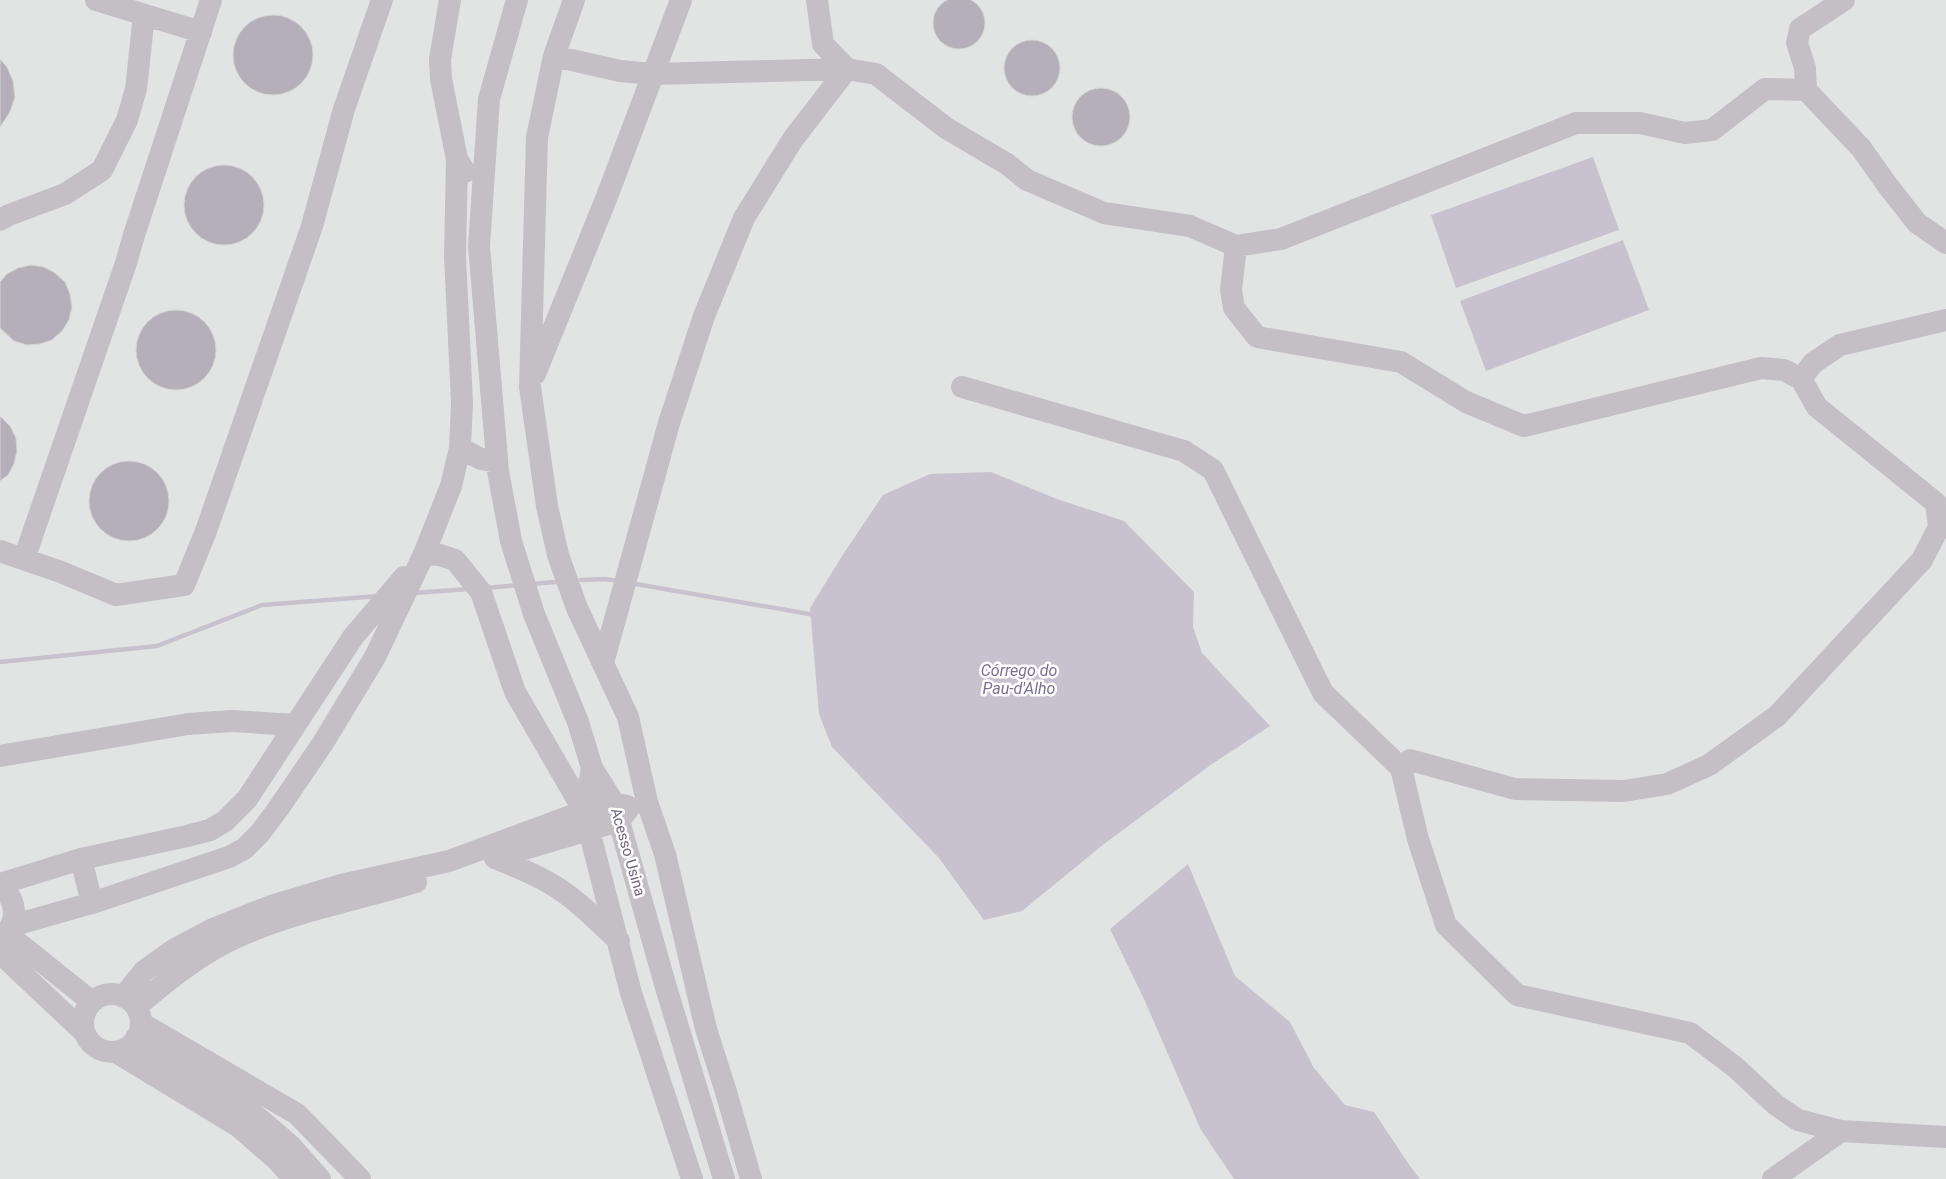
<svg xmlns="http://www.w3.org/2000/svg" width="1946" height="1179" font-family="Roboto,sans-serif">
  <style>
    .built { fill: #e2e4e4 }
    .water { fill: #c7c2ce }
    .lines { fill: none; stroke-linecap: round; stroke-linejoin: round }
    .stream { stroke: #c7c2ce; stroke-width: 4.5 }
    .building { fill: #b4afb9; stroke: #d3d5d3 }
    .minor { stroke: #c3bfc5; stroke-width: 22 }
    .labels { text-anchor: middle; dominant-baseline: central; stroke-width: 5; stroke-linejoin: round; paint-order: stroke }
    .street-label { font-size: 15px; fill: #74657e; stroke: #fff }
    .water-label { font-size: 16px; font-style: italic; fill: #7d6f90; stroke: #fff }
  </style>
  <rect width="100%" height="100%" fill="#f0f4f0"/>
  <path class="built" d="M0 0H1946V1179H0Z"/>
  <path class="water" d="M1593 157 1619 230 1456 288 1431 215Z
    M1623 240 1649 310 1486 371 1460 301Z
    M991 472 1057 499 1124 521 1194 592 1193 627 1202 653 1270 726 1212 764 1104 844 1022 911 984 920 939 858 832 747 819 714 810 608 844 553 883 495 930 474Z
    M1188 864 1235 976 1290 1022 1314 1068 1345 1105 1374 1112 1410 1166 1420 1179H1234L1201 1130 1144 999 1110 929Z"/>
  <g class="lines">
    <path class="stream" d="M581 580 605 579 618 581
      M630 583 815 615
      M531 584 555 582
      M486 588 518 585
      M414 593 469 589
      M0 662 157 646 262 605 379 596"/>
  </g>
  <path class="building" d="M933 23a26 26 0 1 1 52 0a26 26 0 1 1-52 0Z
    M233 55a40 40 0 1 1 80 0a40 40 0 1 1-80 0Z
    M1004 68a28 28 0 1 1 56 0a28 28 0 1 1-56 0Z
    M0 59 7 67 13 81 15 97 10 112 0 127Z
    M1072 117a29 29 0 1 1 58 0a29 29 0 1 1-58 0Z
    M184 205a40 40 0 1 1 80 0a40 40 0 1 1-80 0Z
    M31 265 44 267 55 273 65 282 70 294 72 307 69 320 62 331 52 340 40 344 27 345 14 341 0 328V282L7 274 18 268Z
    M136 350a40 40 0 1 1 80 0a40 40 0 1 1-80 0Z
    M0 416 10 426 16 438 17 451 14 464 8 475 0 481Z
    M89 501a40 40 0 1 1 80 0a40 40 0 1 1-80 0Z"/>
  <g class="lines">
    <path class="minor" d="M96 0 201 32
      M450 0 440 59 441 79 457 159 465 172
      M517 0 489 99 479 246 498 471 511 541 534 614 578 722 592 768 614 803 665 984 724 1179
      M574 0 554 56 537 137 530 387 547 506 558 555 577 608 628 717 647 802 665 854 706 1029 726 1092 751 1179
      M817 0 823 44 847 69 876 74 946 128 1007 164 1027 180 1104 213 1190 226 1236 246 1281 239 1576 123H1640L1685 133 1712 130 1765 89 1806 90 1861 148 1888 186 1917 223 1946 243
      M554 56 620 71 652 74 847 69
      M1806 90 1805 68 1797 43 1800 29 1844 0
      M0 220 9 215 65 194 102 170 127 120 136 89 144 15
      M1236 246 1231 290 1234 308 1257 337 1401 362 1466 402 1524 426 1761 368 1784 370 1801 379 1817 407 1936 503 1939 527 1922 560 1777 716 1709 765 1667 784 1624 791 1515 789 1410 760 1401 768 1418 839 1446 925 1517 995 1690 1033 1735 1067 1776 1105 1798 1120 1841 1131 1946 1137
      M535 374 606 199 681 0
      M1801 379 1813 363 1840 345 1946 320
      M962 387 1184 451 1213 470 1323 693 1401 768
      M460 448 481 459 497 462
      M0 551 61 572 116 595 184 585 206 531 312 226 344 109 382 0
      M424 554 440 555 455 560 481 592 515 692 584 811
      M24 559 126 263 134 235 211 0
      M603 663 669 423 704 316 744 218 793 139 847 69
      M0 756 188 724 232 721 295 725
      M592 768 584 811 631 993 692 1179
      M493 852 495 858C514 866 533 873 551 884 577 899 597 921 619 941
      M507 854 619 821 629 808
      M81 859 92 903
      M0 884 81 859 187 836 210 830 225 821 247 799 353 637 404 577
      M0 886C16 898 20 922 3 935
      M11 926 92 903 229 857 244 849 260 833 278 809 323 743 375 657 424 554 451 486 460 448 462 403 455 256 457 159
      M6 933 92 1002
      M0 953 84 1032
      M83 1023a29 29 0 1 1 58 0a29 29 0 1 1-58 0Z
      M123 997 144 971 175 949 213 929 271 906 341 885 449 861 584 811 614 803 627 806
      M136 1007C167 981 198 955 235 938 291 912 357 900 416 882
      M141 1023 297 1114 360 1179
      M136 1038 249 1110 290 1145 320 1179
      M116 1052 238 1126 276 1159 294 1179
      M1773 1179 1841 1131"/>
  </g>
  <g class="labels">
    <g class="street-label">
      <text transform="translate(628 852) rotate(74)">Acesso Usina</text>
    </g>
    <g class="water-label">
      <text x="1019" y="670">Córrego do<tspan x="1019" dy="18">Pau-d'Alho</tspan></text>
    </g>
  </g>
</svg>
